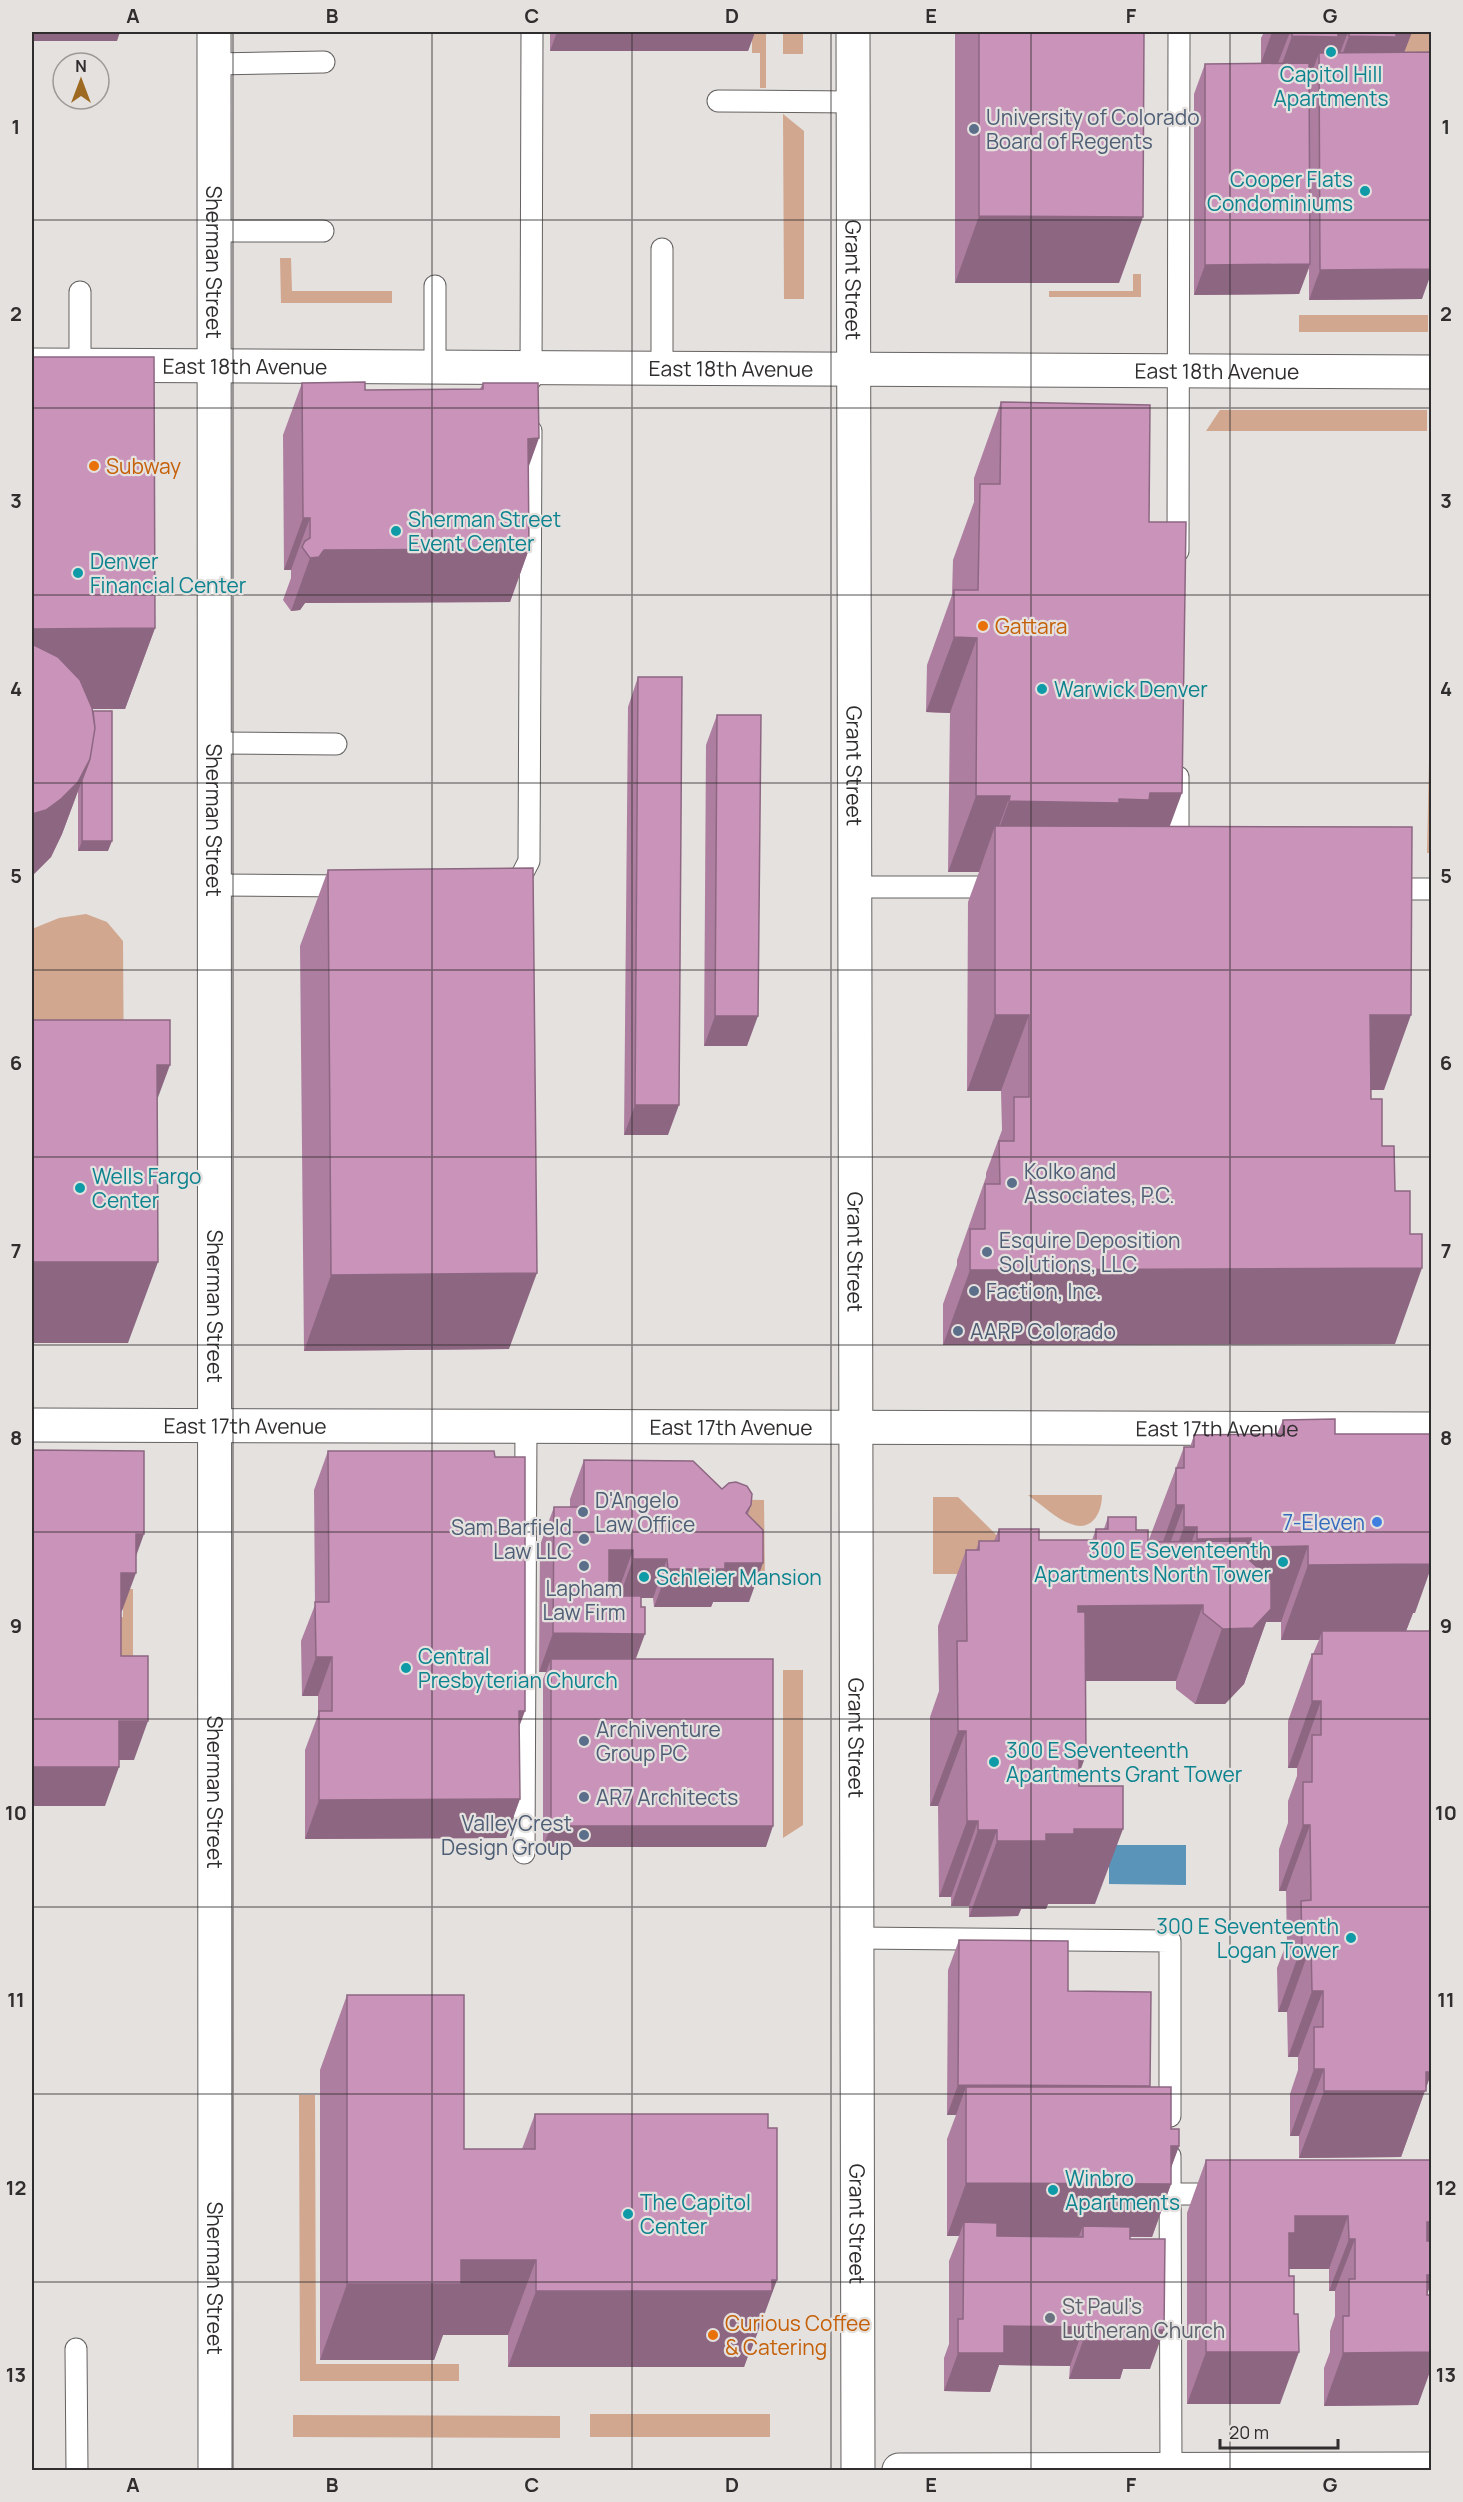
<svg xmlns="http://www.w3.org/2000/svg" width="1463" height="2502" font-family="Manrope,sans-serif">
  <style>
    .green { fill: #d2a78f }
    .water { fill: #5a94b9 }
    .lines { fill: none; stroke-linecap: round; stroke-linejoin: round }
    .lane-casing { stroke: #656261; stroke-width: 23 }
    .street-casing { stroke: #656261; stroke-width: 35 }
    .secondary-casing { stroke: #656261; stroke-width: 35 }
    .lane { stroke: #fff; stroke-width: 21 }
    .street { stroke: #fff; stroke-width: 33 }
    .secondary { stroke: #fff; stroke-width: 33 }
    .wall { fill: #ad7ea0; fill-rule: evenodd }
    .shaded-wall { fill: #8d6782 }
    .building { fill: #c993ba; stroke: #8d6782; stroke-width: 1.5 }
    .grid { fill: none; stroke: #2f2d2d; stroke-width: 1.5; stroke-opacity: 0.55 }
    .culture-dot { fill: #0f9aa8; stroke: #e4e1df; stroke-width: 2 }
    .service-dot { fill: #5c6f8a; stroke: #e4e1df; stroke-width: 2 }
    .food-dot { fill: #e8710a; stroke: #e4e1df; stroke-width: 2 }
    .shop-dot { fill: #3f7fe0; stroke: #e4e1df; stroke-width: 2 }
    .worship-dot { fill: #6b7280; stroke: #e4e1df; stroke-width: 2 }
    .labels { text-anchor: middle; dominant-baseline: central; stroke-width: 4.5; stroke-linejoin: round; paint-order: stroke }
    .culture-label { font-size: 21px; fill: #0d838f; stroke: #e4e1df; text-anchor: start }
    .service-label { font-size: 21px; fill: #4e5e75; stroke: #e4e1df; text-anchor: start }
    .street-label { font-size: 21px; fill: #2f2d2d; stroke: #e4e1df }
    .food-label { font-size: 21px; fill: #c56008; stroke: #e4e1df; text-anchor: start }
    .shop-label { font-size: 21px; fill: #366cbe; stroke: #e4e1df; text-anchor: end }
    .worship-label { font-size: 21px; fill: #5b616d; stroke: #e4e1df; text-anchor: start }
    .neatline { fill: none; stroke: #2f2d2d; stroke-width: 2 }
    .grid-label { font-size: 20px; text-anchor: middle; font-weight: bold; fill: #2f2d2d }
  </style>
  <rect width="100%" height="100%" fill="#e4e1df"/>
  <path class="green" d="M752 32H766V88H760V53H752Z
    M783 32H803V54H783Z
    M1384 32H1431V74L1402 64Z
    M783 114 804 131V299H784Z
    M280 258H291L292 291H392V303H281Z
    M1133 274H1141V297H1049V291H1133Z
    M1299 315H1428V332H1299Z
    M1220 410H1427V431H1206Z
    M1431 667 1432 853H1427Z
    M86 914 107 922 123 941 124 1095 32 1096V929L59 918Z
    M1028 1495H1102C1102 1513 1092 1532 1071 1524 1056 1519 1041 1504 1028 1495Z
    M933 1497H958L1036 1574H933Z
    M679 1499 764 1500 765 1585 749 1586Z
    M123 1589H133V1689H108V1618L123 1617Z
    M783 1670H803V1825L783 1838Z
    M299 2095H315L316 2364H459V2381H300Z
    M590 2414H770V2437H590Z
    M293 2415 560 2416V2438L293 2437Z"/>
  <path class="water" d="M1109 1845H1186V1885L1109 1884Z"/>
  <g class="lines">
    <g class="lane-casing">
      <path id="lane" d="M214 64 324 62
        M718 101 853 102
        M213 231H323
        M662 249V368
        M435 286V367
        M80 365V292
        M531 379 532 32
        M1178 551 1179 32
        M214 743 336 744
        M1178 854V777
        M215 885 349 886
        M855 887H1002
        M1384 889H1432
        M512 894 529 861 531 431
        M524 1853 526 1426
        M857 1938 1170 1941V2116
        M1170 2156 1171 2470
        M1170 2194H1221
        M76 2349 77 2470"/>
    </g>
    <g class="street-casing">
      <g id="street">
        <path id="s1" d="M214 32 215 2470"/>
      </g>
    </g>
    <g class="secondary-casing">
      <g id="secondary">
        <path id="s2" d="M853 32 858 2470"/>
        <path id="s3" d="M32 365 1432 372"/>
        <path id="s4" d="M32 1425 1432 1429"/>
        <path d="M899 2470 1432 2469"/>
      </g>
    </g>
    <use href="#lane" class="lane"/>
    <use href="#street" class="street"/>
    <use href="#secondary" class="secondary"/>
  </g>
  <path class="wall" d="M550 32H755L748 51H550Z
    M955 32H1144L1119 283H955Z
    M1264 32H1412L1404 52 1422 299 1309 300V268L1299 294 1194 295V94L1205 64H1278L1261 63V38Z
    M32 357 155 628 125 709H92L108 851H78V791L62 834 51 857 32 876Z
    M302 383 365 390 480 389 483 383 528 467 529 549 510 602 305 603 300 610 291 611 283 600 291 578V570H284L283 435Z
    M1001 402 1149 522 1170 827 1384 1090H1370L1371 1099 1382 1146 1395 1344 943 1345V1304L957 1265V1260L986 1177V1173L1002 1130 1001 1091H967L968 902 979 872H948L950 713 926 712 927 665 952 595 953 560 974 502V478Z
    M638 677 668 1135H624L628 707Z
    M717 715 747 1046H704L706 745Z
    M328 870 509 1349 304 1351 300 946Z
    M1283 1420 1335 1434 1415 1613H1413L1406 1631 1431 2074 1401 2157 1299 2158V2136H1290V2094L1298 2070V2057H1288L1287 2012H1278L1277 1968 1287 1942 1286 1891H1279V1849L1288 1823V1801L1297 1776V1768H1288V1721L1312 1654H1313L1319 1640H1281V1622H1266L1244 1684 1225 1704H1195L1176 1689V1681H1085L1079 1786 1095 1904H1048L1046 1909H1021L1018 1916 969 1917V1906H951V1897H939L938 1806H930V1717L939 1691 938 1626 966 1550H976L979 1541H994L999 1529 1039 1540H1092L1096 1529H1104L1108 1517 1136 1530 1148 1542 1184 1447H1190L1194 1435 1277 1434Z
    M328 1451 519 1727 506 1838 305 1839V1750L318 1715V1696H302L301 1641 315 1605 314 1490Z
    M584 1460 722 1489 751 1505 748 1515 749 1602H713L711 1607H654L653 1598H641L635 1659 766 1847H543V1679L546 1672H539L540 1545 554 1507H570V1499ZM609 1589H619V1596H609Z
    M959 1940 1068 1991 1149 2087 1179 2146 1171 2168V2184L1152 2237H1130L1150 2369H1123L1120 2379H1069L1070 2366 999 2365 990 2392 944 2391V2358L949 2344V2261L959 2236H947V2139L956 2115H947L948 1970Z
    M347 1995 464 2149H522L535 2114 749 2356H748L744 2367H508V2335H443L434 2360H320V2070Z
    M1206 2160 1431 2236 1430 2241 1431 2283 1427 2295 1418 2405 1324 2406V2368L1330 2352V2331L1335 2316V2291H1329V2269H1289L1280 2404H1187V2213Z"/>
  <path class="shaded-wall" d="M32 32H120L117 41H32Z
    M557 32H755L748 51H550Z
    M1272 32H1290L1278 63H1261Z
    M1336 32H1348L1335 66 1319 53 1311 75H1278L1292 36Z
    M1393 32H1412L1400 63 1335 75 1349 36Z
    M979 216 1143 217 1119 283H955Z
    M1310 264 1299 294 1194 295 1205 265Z
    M1431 269V274L1422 299 1309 300 1320 270Z
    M539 438 520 491 528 439Z
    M303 518H310L291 570H284Z
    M529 549 510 602 305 603 300 610 291 611 310 558 324 550Z
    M155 628 125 709H32V629Z
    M954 637 977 638 950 713 926 712Z
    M90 759 62 834 51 857 32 876V814Z
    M1150 793H1182L1154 869 995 840 1009 801 1119 799Z
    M976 796H1010L995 837V826L979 872H948Z
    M82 841H112L108 851H78Z
    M995 1015H1029L1001 1091H967Z
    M1370 1015H1411L1384 1090H1343Z
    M715 1016H758L747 1046H704Z
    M157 1065H170L140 1146Z
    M635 1105H679L668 1135H624Z
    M32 1262H158L128 1343H32Z
    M1422 1268 1395 1344 943 1345 970 1270Z
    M537 1273 509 1349 304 1351 331 1275Z
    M1176 1505H1184L1157 1580 1149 1581Z
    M1184 1527H1197L1170 1602H1157Z
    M136 1534H144L130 1573H136L122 1611H107Z
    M1251 1538 1224 1614H1203V1605L1176 1681H1050L1078 1606 1173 1605 1197 1539Z
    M1431 1538V1568L1415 1613H1413L1403 1639 1322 1631 1319 1640H1281L1308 1565Z
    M1308 1546 1281 1622H1266L1244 1684 1225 1704H1195L1251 1547Z
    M609 1550H633L619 1589H595Z
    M633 1559H667L653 1598H619Z
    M725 1563H763L749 1602H713L711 1607H654L668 1569Z
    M553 1633 645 1634 631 1672 551 1659 546 1672H539Z
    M316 1657H332L318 1696H302Z
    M1312 1701H1321L1297 1768H1288Z
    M519 1711H525L511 1749Z
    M119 1721H148L134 1760H105Z
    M958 1731H966L938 1806H930Z
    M1079 1755H1086L1058 1831Z
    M32 1767H119L105 1806H32Z
    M520 1799 506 1838 305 1839 319 1800Z
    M967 1821H978L951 1897H939Z
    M1303 1825H1310L1286 1891H1279Z
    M551 1826H773L766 1847H543Z
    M1074 1829H1123L1095 1904H1048L1046 1909H1021L1018 1916 969 1917 997 1841Z
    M978 1830H997L969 1906H951Z
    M1302 1945H1311L1287 2012H1278Z
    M1312 1991H1323L1298 2057H1288Z
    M1430 2050H1431V2074L1401 2157 1299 2158 1324 2091Z
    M1314 2069H1324L1299 2136H1290Z
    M958 2085 1150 2086 1139 2116 966 2087 956 2115H947Z
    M1171 2146H1179L1165 2184H1171L1152 2237 1083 2236V2226L1079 2236H963L964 2222 959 2236H947L966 2183Z
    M1295 2216H1348L1329 2269H1282L1269 2286Z
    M1427 2222H1431V2236L1418 2274Z
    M1349 2239H1355L1335 2291H1329Z
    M461 2260H536L508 2335H443L434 2360H320L347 2284Z
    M1427 2275H1431V2283L1415 2327Z
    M777 2280 749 2356H748L744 2367H508L536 2291Z
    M1004 2326 1084 2327 1070 2366 999 2365 990 2392 944 2391 958 2353Z
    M1134 2330H1164L1150 2369H1123L1120 2379H1069L1083 2341Z
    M1206 2352H1299L1280 2404H1187Z
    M1431 2352V2369L1418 2405 1324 2406 1343 2353Z"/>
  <path class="building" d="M979 32H1144L1143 217 979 216Z
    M1292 32H1338V37L1292 36Z
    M1349 32H1396V37L1349 36Z
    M1431 52V269L1320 270 1319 53Z
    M1309 63 1310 264 1205 265V64Z
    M32 357H154L155 628 32 629Z
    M365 382V390L483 389V383H538L539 438 528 439 529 549 324 550 319 557 310 558 302 547 305 541 310 538V518H303L302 383Z
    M1001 402 1150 405 1149 522H1186L1182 793H1150L1149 800 1119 799V803L1009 801 1010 796H976L977 638 954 637V590H978L980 484H1000Z
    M32 644 58 657 80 680 92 708 95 728 90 759 78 782 61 799 46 810 32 814Z
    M638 677H682L679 1105H635Z
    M93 711H112V841H82V780L90 759 95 728Z
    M717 715H761L758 1016H715Z
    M995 826 1412 827 1411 1015H1370L1371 1099H1382V1146H1394L1395 1191H1410V1234H1422V1268L970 1270V1229H985V1184H1000L999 1141H1014V1097H1029V1015H995Z
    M533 868 537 1273 331 1275 328 870Z
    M32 1020H170V1065H157L158 1262H32Z
    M1335 1419V1434H1431V1538H1430V1564L1308 1565V1546L1251 1547V1538L1197 1539V1527H1184V1505H1176V1468H1184V1447H1194V1435L1283 1434V1420Z
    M32 1450 144 1451V1534H136V1573H121V1656H148V1721H119V1767H32Z
    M328 1451H494L495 1457H525V1711H519L520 1799 319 1800V1711H332V1657H316L315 1602H329Z
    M584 1460 693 1461 722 1489 729 1483 736 1482 747 1486 752 1494 751 1505 746 1513 763 1530V1563H725V1569H668L667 1559H633V1550H609V1596H641V1607H645V1634L553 1633 554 1507H584Z
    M1108 1517H1136V1530H1148V1542L1247 1541 1248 1559 1271 1580V1609L1253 1628 1223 1629 1203 1613V1605L1078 1606V1612H1085L1086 1755H1079V1786H1123V1829H1074V1834H1046V1841H997V1830H978V1821H967L966 1731H958L957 1641H967L966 1550H979V1541H999V1529H1039V1540H1096V1529H1108Z
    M1322 1631H1431V2050H1430V2072H1426V2091H1324V2069H1314V2027H1323V1991H1312L1311 1945H1302L1301 1901 1311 1900 1310 1825H1303V1782H1312V1735H1321V1701H1312V1654H1322Z
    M551 1659H773V1826H551Z
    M959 1940 1068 1941V1991L1151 1992 1150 2086 958 2085Z
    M347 1995H464V2149H535V2114H768V2128H777V2280H772V2291H536V2260H461V2284H347Z
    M966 2087H1171V2129H1179V2146H1171V2184L966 2183Z
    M1206 2160H1431V2222H1427V2241H1431V2275H1427V2295H1431V2352L1343 2353V2316H1349V2279H1355V2239H1349L1348 2216H1295V2233H1289V2276H1294V2314H1298L1299 2352H1206Z
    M964 2222 997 2223V2236L1083 2237V2226L1130 2227V2239H1165L1164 2330H1134V2341H1083L1084 2327 1004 2326V2353H958V2319H963Z"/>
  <path class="grid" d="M233 32V2470M432 32V2470M632 32V2470M831 32V2470M1031 32V2470M1230 32V2470M32 220H1432M32 408H1432M32 595H1432M32 783H1432M32 970H1432M32 1157H1432M32 1345H1432M32 1532H1432M32 1719H1432M32 1907H1432M32 2094H1432M32 2282H1432"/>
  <g class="culture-dot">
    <circle cx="1331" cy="52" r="6"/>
    <circle cx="1365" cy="191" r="6"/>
    <circle cx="396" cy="531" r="6"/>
    <circle cx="78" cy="573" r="6"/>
    <circle cx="1042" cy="689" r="6"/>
    <circle cx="80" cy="1188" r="6"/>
    <circle cx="1283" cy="1562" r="6"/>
    <circle cx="644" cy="1577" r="6"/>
    <circle cx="406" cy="1668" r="6"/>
    <circle cx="994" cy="1762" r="6"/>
    <circle cx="1351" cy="1938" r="6"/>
    <circle cx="1053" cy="2190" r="6"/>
    <circle cx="628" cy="2214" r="6"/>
  </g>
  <g class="service-dot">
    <circle cx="974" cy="129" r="6"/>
    <circle cx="1012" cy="1183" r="6"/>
    <circle cx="987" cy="1252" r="6"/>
    <circle cx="974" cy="1291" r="6"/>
    <circle cx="958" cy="1331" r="6"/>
    <circle cx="583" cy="1512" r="6"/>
    <circle cx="584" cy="1539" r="6"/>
    <circle cx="584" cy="1566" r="6"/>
    <circle cx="584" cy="1741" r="6"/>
    <circle cx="584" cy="1797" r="6"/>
    <circle cx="584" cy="1835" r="6"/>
  </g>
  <g class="food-dot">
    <circle cx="94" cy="466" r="6"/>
    <circle cx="983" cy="626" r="6"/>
    <circle cx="713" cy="2335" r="6"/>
  </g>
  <circle class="shop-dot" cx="1377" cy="1522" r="6"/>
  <circle class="worship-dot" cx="1050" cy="2318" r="6"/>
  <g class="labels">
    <g class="culture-label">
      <text x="1331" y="74" text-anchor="middle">Capitol Hill<tspan x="1331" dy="24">Apartments</tspan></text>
      <text x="1353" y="179" text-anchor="end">Cooper Flats<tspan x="1353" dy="24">Condominiums</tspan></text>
      <text x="408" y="519">Sherman Street<tspan x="408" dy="24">Event Center</tspan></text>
      <text x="90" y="561">Denver<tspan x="90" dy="24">Financial Center</tspan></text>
      <text x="1054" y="689">Warwick Denver</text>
      <text x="92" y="1176">Wells Fargo<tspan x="92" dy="24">Center</tspan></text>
      <text x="1271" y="1550" text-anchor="end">300 E Seventeenth<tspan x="1271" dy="24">Apartments North Tower</tspan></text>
      <text x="656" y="1577">Schleier Mansion</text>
      <text x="418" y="1656">Central<tspan x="418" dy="24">Presbyterian Church</tspan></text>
      <text x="1006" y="1750">300 E Seventeenth<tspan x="1006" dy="24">Apartments Grant Tower</tspan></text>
      <text x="1339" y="1926" text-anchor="end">300 E Seventeenth<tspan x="1339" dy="24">Logan Tower</tspan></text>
      <text x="1065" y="2178">Winbro<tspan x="1065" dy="24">Apartments</tspan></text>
      <text x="640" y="2202">The Capitol<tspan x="640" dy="24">Center</tspan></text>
    </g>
    <g class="service-label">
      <text x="986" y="117">University of Colorado<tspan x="986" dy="24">Board of Regents</tspan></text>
      <text x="1024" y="1171">Kolko and<tspan x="1024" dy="24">Associates, P.C.</tspan></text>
      <text x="999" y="1240">Esquire Deposition<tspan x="999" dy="24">Solutions, LLC</tspan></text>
      <text x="986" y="1291">Faction, Inc.</text>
      <text x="970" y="1331">AARP Colorado</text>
      <text x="595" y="1500">D'Angelo<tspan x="595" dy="24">Law Office</tspan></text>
      <text x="572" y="1527" text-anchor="end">Sam Barfield<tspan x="572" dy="24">Law LLC</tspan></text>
      <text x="584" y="1588" text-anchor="middle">Lapham<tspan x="584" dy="24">Law Firm</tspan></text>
      <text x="596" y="1729">Archiventure<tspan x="596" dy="24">Group PC</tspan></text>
      <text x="596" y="1797">AR7 Architects</text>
      <text x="572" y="1823" text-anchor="end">ValleyCrest<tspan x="572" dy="24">Design Group</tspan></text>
    </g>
    <g class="street-label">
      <text stroke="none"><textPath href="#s1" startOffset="230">Sherman Street</textPath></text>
      <text stroke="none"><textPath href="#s2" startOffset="248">Grant Street</textPath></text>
      <text stroke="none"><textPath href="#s3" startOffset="213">East 18th Avenue</textPath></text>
      <text stroke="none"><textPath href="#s3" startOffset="699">East 18th Avenue</textPath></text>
      <text stroke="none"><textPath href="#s3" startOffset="1185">East 18th Avenue</textPath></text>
      <text stroke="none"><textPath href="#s2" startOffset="734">Grant Street</textPath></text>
      <text stroke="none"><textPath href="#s1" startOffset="788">Sherman Street</textPath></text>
      <text stroke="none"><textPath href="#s2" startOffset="1220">Grant Street</textPath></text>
      <text stroke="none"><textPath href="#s1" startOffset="1274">Sherman Street</textPath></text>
      <text stroke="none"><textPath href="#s4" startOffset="213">East 17th Avenue</textPath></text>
      <text stroke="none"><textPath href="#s4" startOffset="699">East 17th Avenue</textPath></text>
      <text stroke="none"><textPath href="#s4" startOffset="1185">East 17th Avenue</textPath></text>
      <text stroke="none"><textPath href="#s2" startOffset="1706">Grant Street</textPath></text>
      <text stroke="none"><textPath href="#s1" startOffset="1760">Sherman Street</textPath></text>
      <text stroke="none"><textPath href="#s2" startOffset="2192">Grant Street</textPath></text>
      <text stroke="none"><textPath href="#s1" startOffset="2246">Sherman Street</textPath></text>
    </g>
    <g class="food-label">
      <text x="106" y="466">Subway</text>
      <text x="995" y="626">Gattara</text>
      <text x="725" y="2323">Curious Coffee<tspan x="725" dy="24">&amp; Catering</tspan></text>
    </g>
    <g class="shop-label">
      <text x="1365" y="1522">7-Eleven</text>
    </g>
    <g class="worship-label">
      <text x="1062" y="2306">St Paul's<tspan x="1062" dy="24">Lutheran Church</tspan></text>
    </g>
  </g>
  <rect width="1463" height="2502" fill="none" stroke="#e4e1df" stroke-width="66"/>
  <g transform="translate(81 81)"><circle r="28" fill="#e4e1df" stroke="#9c9998" stroke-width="1.5"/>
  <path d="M0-4.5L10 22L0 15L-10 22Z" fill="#9e6a21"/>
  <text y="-9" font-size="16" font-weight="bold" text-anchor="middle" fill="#2f2d2d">N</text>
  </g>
  <path d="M1220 2439v9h118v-9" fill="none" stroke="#2f2d2d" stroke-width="3"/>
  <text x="1229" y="2439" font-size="18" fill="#2f2d2d" stroke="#e4e1df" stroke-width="4.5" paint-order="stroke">20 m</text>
  <rect x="33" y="33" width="1397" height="2436" class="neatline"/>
  <g class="grid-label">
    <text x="133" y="23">A</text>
    <text x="332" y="23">B</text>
    <text x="532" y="23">C</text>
    <text x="732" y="23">D</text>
    <text x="931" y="23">E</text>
    <text x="1131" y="23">F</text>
    <text x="1330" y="23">G</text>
    <text x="16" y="134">1</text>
    <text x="1446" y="134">1</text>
    <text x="16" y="321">2</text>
    <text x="1446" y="321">2</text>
    <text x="16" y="508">3</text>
    <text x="1446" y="508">3</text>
    <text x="16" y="696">4</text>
    <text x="1446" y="696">4</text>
    <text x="16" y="883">5</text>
    <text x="1446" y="883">5</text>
    <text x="16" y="1070">6</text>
    <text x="1446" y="1070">6</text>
    <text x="16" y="1258">7</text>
    <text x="1446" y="1258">7</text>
    <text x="16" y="1445">8</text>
    <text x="1446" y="1445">8</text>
    <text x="16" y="1633">9</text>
    <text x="1446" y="1633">9</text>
    <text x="16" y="1820">10</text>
    <text x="1446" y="1820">10</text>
    <text x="16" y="2007">11</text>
    <text x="1446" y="2007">11</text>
    <text x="16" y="2195">12</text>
    <text x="1446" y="2195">12</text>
    <text x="16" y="2382">13</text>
    <text x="1446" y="2382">13</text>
    <text x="133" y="2492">A</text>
    <text x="332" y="2492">B</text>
    <text x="532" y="2492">C</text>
    <text x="732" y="2492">D</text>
    <text x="931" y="2492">E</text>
    <text x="1131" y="2492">F</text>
    <text x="1330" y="2492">G</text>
  </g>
</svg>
